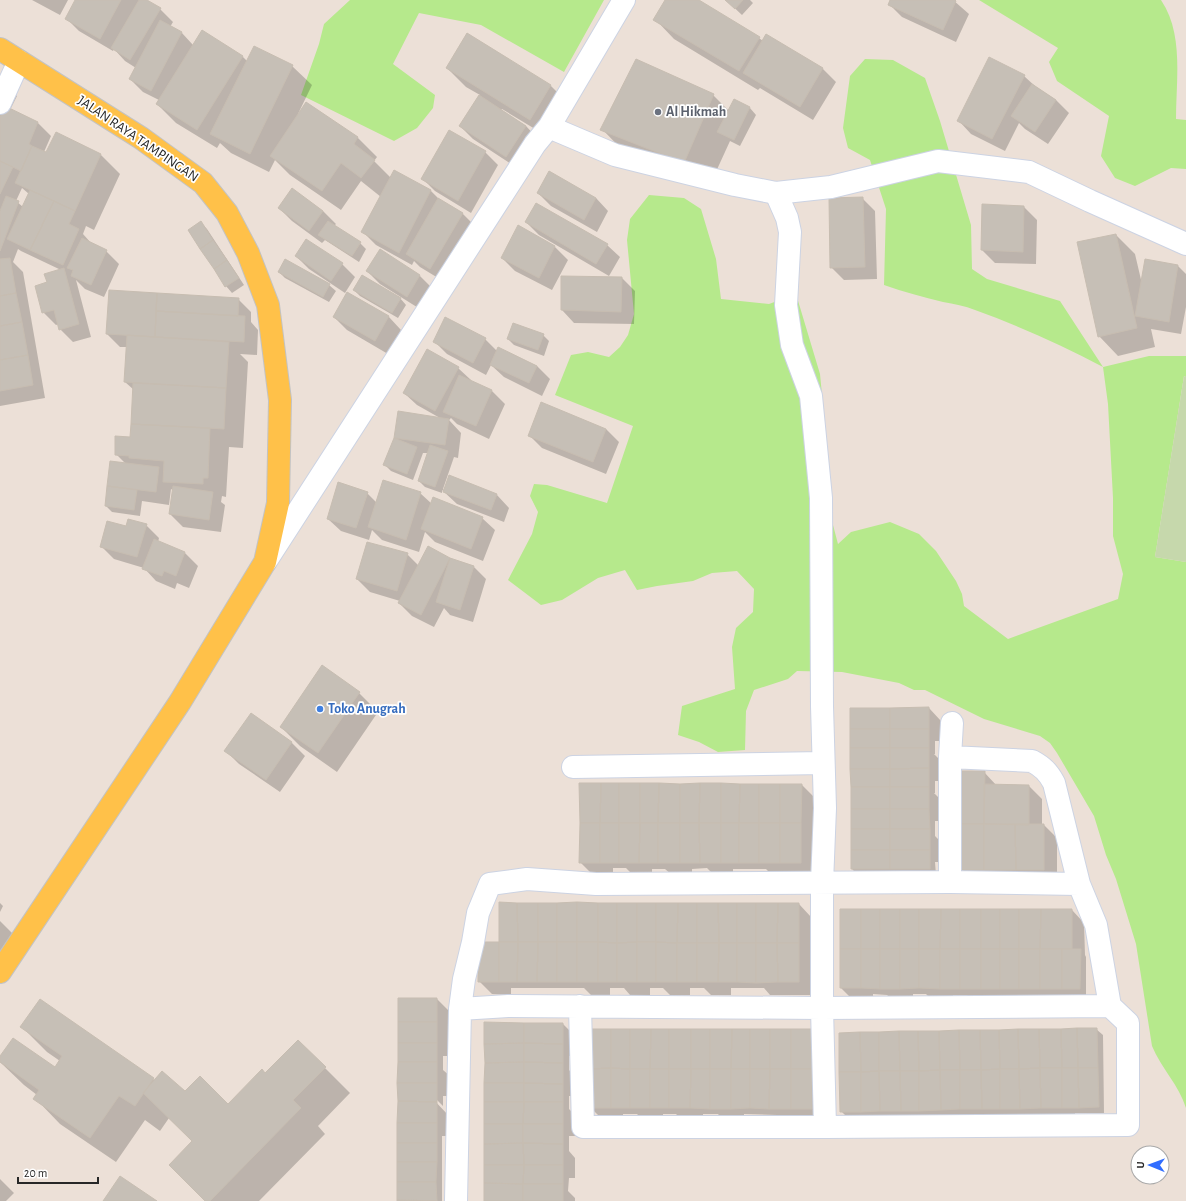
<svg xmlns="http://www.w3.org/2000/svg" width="1186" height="1201" font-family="'Alegreya Sans',sans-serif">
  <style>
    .green { fill: #b6e98c }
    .cemetery { fill: #c6d8ac }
    .shadow { fill: #0003; fill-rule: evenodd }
    .building { fill: #c6bfb6; stroke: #c7bdb1 }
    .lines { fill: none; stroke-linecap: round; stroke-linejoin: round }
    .street-casing { stroke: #ccd3e3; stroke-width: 24 }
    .secondary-casing { stroke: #ccd3e3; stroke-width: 24 }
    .primary-casing { stroke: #c3c3c3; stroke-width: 24 }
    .street { stroke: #fff; stroke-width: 22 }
    .secondary { stroke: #fff; stroke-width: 22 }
    .primary { stroke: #ffc149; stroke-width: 22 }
    .worship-dot { fill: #6b7280; stroke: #fff; stroke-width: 1.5 }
    .shop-dot { fill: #3f7fe0; stroke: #fff; stroke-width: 1.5 }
    .labels { text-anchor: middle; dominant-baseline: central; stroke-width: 3.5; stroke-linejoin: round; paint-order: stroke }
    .worship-label { font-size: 14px; font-weight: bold; fill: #5b616d; stroke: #fff; text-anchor: start }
    .street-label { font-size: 14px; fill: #272727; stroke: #fff }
    .shop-label { font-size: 14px; font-weight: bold; fill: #366cbe; stroke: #fff; text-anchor: start }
  </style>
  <rect width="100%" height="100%" fill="#ece0d7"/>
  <path class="green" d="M350 0H604L564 72 481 25 419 13 393 64 435 95 433 108 417 128 394 141 301 95 319 44 324 24Z
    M979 0H1161C1184 34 1176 80 1176 119L1186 120V169L1171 168 1135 186 1115 178 1101 156 1109 116 1057 81 1049 62 1058 48Z
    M865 59 893 60 925 78 940 121 971 225 972 269 987 279 1060 301 1103 367 1149 356H1186V377L1184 376 1155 557 1186 562V1108C1179 1085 1161 1068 1152 1046L1136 944 1116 879 1106 855 1094 816 1057 753 1050 743 1040 736 984 719 925 690H914L899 683 842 672 797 671 788 679 754 690 746 711 745 750 718 752 699 742 678 735 682 706 735 689 732 647 736 628 753 612 754 589 737 571 712 573 693 581 657 586 637 590 625 570 598 578 562 600 541 605 508 580 532 534 538 512 530 496 534 484 547 485 607 503 633 426 555 395 571 355 588 352 609 357 620 347 628 335 634 314 627 240 630 219 649 195 684 198 701 209 716 259 721 299 769 304 796 294 820 374 825 426 828 506 838 544 851 532 890 522 919 534 936 551 956 581 962 594 964 606 1008 639 1118 599 1123 574 1113 536V498L1108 404 1103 367C1062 345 1019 326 975 310 965 306 954 304 943 302 923 297 904 292 884 285L886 209 870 160 848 148 843 128 850 76Z"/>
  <path class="cemetery" d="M1184 376 1186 377V562L1155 557Z"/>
  <path class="shadow" d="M32 0H68L60 15Z
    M76 0H145L160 9 173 22 170 27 182 33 193 45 243 57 247 61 292 66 312 85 298 114 299 115 306 103 358 138 377 157 374 161 391 178 431 191 441 201 462 213 475 226 443 281 420 267 414 261 412 265 376 245 363 232 381 197 361 181 341 210 290 175 275 160 269 172 231 153 220 143 217 148 176 123 157 104 159 100 143 92 130 79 136 68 125 61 114 49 113 51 79 31 66 18Z
    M666 0H698L759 38 763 41 766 35 823 69 836 82 813 120 760 88 758 90 674 39 655 19Z
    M726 0H750L753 3 742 15Z
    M891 0H953L969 14 956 42 902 17 889 4Z
    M467 34 551 86 570 105 550 138 502 109 501 110 526 126 538 139 519 169 473 139 460 126 480 95 466 87 447 68Z
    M1024 76 1036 87 1056 100 1069 113 1048 144 1025 129 1019 123 1005 151 971 134 959 121Z
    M0 81 4 83 17 96 10 110 38 123 51 136 44 152 47 154 56 134 101 155 120 174 94 230 86 226 83 234 91 243 106 251 119 264 104 297 85 289 76 280 91 337 73 342 60 329 59 324 56 325 43 312 48 283 61 270 21 251 18 249 13 262 23 272 45 398 0 406ZM22 188 29 194 23 207 16 201Z
    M713 95 729 111 734 101 750 108 756 115 740 146 730 141 709 187 627 155 602 129Z
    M485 152 498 165 471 213 435 191 422 178Z
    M538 193 596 198 608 211 597 232 551 206Z
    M862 198 875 211 877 279 844 280 831 267Z
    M983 205 1024 207 1037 220 1036 264 995 263 982 250Z
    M279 208 323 211 336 224 334 226 360 243 366 249 359 262 325 240 322 243 292 221Z
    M526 222 607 245 620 257 609 276 539 235Z
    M201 223 207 229 244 285 232 293 226 286 189 231Z
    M518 227 555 247 568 260 552 290 515 271 502 258Z
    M1116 235 1135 254 1142 284 1146 261 1178 266 1186 274V307L1181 334 1151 329 1155 347 1118 356 1099 336Z
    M380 250 420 276 433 289 420 309 380 284 367 271Z
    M296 256 342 264 355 277 345 293 309 269Z
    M279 272 329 285 336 291 329 302 285 278Z
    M622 278 635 291 634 324 574 323 562 310Z
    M354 290 400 298 406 305 398 318 360 296Z
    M347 293 389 317 401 330 388 354 347 330 334 317Z
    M238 299 251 312V322L258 330 257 355 240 354 248 362 243 448 229 447 226 497 222 496 221 502 225 505 221 532 183 527 170 514 174 491 171 489 169 505 142 501 140 516 112 512 106 506 111 462 125 463 116 454 131 438 134 390 125 382 127 347H120L107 334Z
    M543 335 549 341 544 356 514 345 508 339Z
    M485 339 497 351 498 348 537 366 550 379 542 396 504 377 491 365 486 375 447 354 434 341Z
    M458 368 471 380 470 381 492 391 505 404 489 439 457 424 451 418 449 420 461 433 458 458 454 457 443 489 444 490 449 477 497 495 509 508 504 522 457 504 442 490V493L425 487 419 481 428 453H423L413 480 391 471 385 465 398 440 395 437 440 418 417 405 404 393Z
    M606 429 619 442 606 474 542 448 529 435Z
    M367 493 377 503 420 493 432 504 482 518 495 530 483 561 435 542 425 532 419 552 382 540 372 530 369 540 341 531 328 519Z
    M146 525 159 538 158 542 185 553 198 566 189 588 177 583 175 589 156 581 144 568 114 559 101 546 126 528Z
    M428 548 450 559 473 566 486 579 473 622 450 615 444 608 434 627 412 616 399 603 400 601 370 592 357 579 407 554 419 566Z
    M359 693 378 712 337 772 300 746 281 727Z
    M929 708 941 721 942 741H935V754H934L942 762V781H935V793H934L942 801V821H935V836L942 843V862H935L936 875H858L852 869Z
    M251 714 292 743 305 756 280 792 239 764 226 751Z
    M984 772 997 786H1029L1042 799V825H1044L1057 838V883L975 882 962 869Z
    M801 784 814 797V876L772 875 766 869H733V875H714L707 868 692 869V875H672L665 869H652V875H633L626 868H613V875H593L580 862Z
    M0 903 3 906 0 912Z
    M799 904 811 917V995H770L764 988H731V995H711L704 988H690V995H670L663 988H650V995H630L624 988H610V995H591L584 988H511V995L492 994 479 981 500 943Z
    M841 910H1072L1084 923 1085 955 1086 957V995H1074V1001H1033L1026 995H994V1001H974L967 995H953V1001H933L926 994H913V1001H894L887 995 873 994V1001H854L841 988Z
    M0 921 21 942 0 959Z
    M399 999H437L450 1012V1056H443V1070L450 1076 449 1096H443V1106L434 1097 433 1099 449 1116V1136H442V1201H398Z
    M563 1024 576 1037V1056H569V1070L576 1077V1096H569V1109L576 1116V1136H569V1151L575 1158V1178H569L568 1191 575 1198V1201H485Z
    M22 1027 185 1092 228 1105 265 1074 298 1041 350 1093 318 1126 325 1134 259 1201H206L193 1141 169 1118 160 1131 145 1120 116 1162 60 1124 35 1098 37 1095 24 1085 0 1062V1058L55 1069 60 1061 47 1052Z
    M1096 1029 1103 1035 1104 1113H1075V1120L1034 1121 1027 1115H994L854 1124 841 1111Z
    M812 1030 825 1121H783L777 1115 744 1114V1121H724L718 1114H703V1121H683L676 1114H663V1121H644L637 1114H623V1121H604L591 1108Z
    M0 1179 14 1193 6 1201H0Z"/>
  <path class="building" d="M75 0H121L100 39 65 19Z
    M139 0H147L161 8 130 60 111 48Z
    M665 0H699L760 37 739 71 653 20Z
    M725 0H743L735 9Z
    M890 0H955L956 1 943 30 888 5Z
    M160 20 182 32 151 91 129 79Z
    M202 30 243 56 197 130 156 104Z
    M467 33 551 85 530 120 446 68Z
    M766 34 823 68 800 107 743 73Z
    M254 46 293 65 250 154 210 134Z
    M989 57 1025 75 992 139 957 121Z
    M636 59 714 94 684 163 600 130Z
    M1032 84 1056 100 1035 132 1011 116Z
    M479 95 526 126 506 157 459 126Z
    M734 99 750 107 734 140 717 132Z
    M306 102 358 137 354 144 375 160 361 178 341 163 322 191 270 156Z
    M5 106 38 122 29 144 32 146 21 171 0 161V116Z
    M449 130 486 151 458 201 421 179Z
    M56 132 101 154 75 211 15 183 32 146 46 152Z
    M0 161 13 167 0 194Z
    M394 170 431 190 399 253 361 232Z
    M549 171 596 198 584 220 537 193Z
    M292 188 323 211 309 231 278 208Z
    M30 190 54 201 30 250 7 239Z
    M6 196 19 201 0 251V211Z
    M863 197 865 267 830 268 829 198Z
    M438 198 463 213 430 269 406 254Z
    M54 201 75 211 69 224 79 229 63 265 30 250Z
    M536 203 608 244 596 264 525 222Z
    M982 204 1024 206 1023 252 981 250Z
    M201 221 213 240 200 249 188 230Z
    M328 221 361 242 352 256 318 235Z
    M518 225 555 246 539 278 501 258Z
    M1116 234 1137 328 1098 337 1077 242Z
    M82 238 107 250 91 285 71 276 73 270 67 268Z
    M306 239 343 263 331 281 295 256Z
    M213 240 227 260 214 269 200 249Z
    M380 249 420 275 407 297 366 271Z
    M10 258 16 293 0 296V259Z
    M285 259 330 284 323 297 278 272Z
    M1145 259 1178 265 1169 322 1135 316Z
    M227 260 239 278 225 287 214 269Z
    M64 268 79 324 59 330 54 310 42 313 35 286 47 282 44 274Z
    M362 275 401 298 392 313 353 290Z
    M561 276 622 277 621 312 561 310Z
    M109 290 157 293 155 337 106 334Z
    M347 292 389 316 375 341 333 317Z
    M16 293 22 322 0 326V296Z
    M157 293 239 298 238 316 156 311Z
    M156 311 245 316 244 342 155 337Z
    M445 317 486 338 473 363 433 342Z
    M22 322 28 355 0 360V326Z
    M513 323 544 334 538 350 507 339Z
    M127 335 229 342 226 388 124 382Z
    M498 347 537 366 529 383 490 365Z
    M427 349 459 367 435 411 403 393Z
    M28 355 33 385 0 391V360Z
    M459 375 492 390 476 426 443 412Z
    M133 383 226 388 224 429 131 424Z
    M541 402 606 429 593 462 528 436Z
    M398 411 449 419 445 445 394 438Z
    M131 424 210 428 208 478H203V484L163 482 164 461 129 458V456L115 455V436L130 437Z
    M394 438 417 447 407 474 383 465Z
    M430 445 448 451 435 487 418 481Z
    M110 461 159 467 156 492 107 486Z
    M449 475 497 494 491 510 443 492Z
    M383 480 421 492 406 540 368 527Z
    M338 482 368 492 356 528 327 519Z
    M107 486 137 490 134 510 105 506Z
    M173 486 213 492 209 520 169 514Z
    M433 497 483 517 471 549 421 529Z
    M128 519 147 524 137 557 100 547 107 521 126 526Z
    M154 539 185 552 176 576 164 571 162 576 142 569Z
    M367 542 408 553 397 591 356 579Z
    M428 546 450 558 421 615 398 603Z
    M450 558 474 566 460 610 436 602Z
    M322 665 360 692 318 753 280 727Z
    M929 707V729H890V708Z
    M850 708H890V729H850Z
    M251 713 292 742 266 780 224 751Z
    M850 729H890V748H850Z
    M890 729H929V748H890Z
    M850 748H890V769H850Z
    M890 748H929V768L890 769Z
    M929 768V787H890V769Z
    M850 769H890V787H851Z
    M962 771H985L984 824H961Z
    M579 783H601L600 823H580Z
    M601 783H619V823H600Z
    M619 783H640V823H619Z
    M640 783H659L658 823H640Z
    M659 783 680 784V823H658Z
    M700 783 699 823H680V784Z
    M700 783H721V823H699Z
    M721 783 740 784 739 823H721Z
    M740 784H759V823H739Z
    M759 784H780V823H759Z
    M780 784H802L801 823H780Z
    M984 784 1029 785V825L984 824Z
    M851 787H890V809H851Z
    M890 787H929V809H890Z
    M851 809H890V829H851Z
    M890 809H929L930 829H890Z
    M580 823H600V863H579Z
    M600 823H619V863H600Z
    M619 823H640L639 863H619Z
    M640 823H658V863H639Z
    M658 823H680V863H658Z
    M680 823H699L700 863H680Z
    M699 823H721V863H700Z
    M721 823H739V863H721Z
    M739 823H759V863H739Z
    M759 823H780V863H759Z
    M780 823H801V863H780Z
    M961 824H984V870H961Z
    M984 824H1015L1016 870H984Z
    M1015 824H1044V870H1016Z
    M851 829H890V850H851Z
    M890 829H930V850H890Z
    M851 850H890V869H851Z
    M890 850H930V869H890Z
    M499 902 517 903 518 942H499Z
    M577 902V942H557V903Z
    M577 902 598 903V942H577Z
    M517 903H538V942H518Z
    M538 903H557V942H538Z
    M598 903H617V943L598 942Z
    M617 903H637V942L617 943Z
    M637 903H656V942H637Z
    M656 903H678L677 943 656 942Z
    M678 903H697V943H677Z
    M697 903H718L719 943H697Z
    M718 903H737V943H719Z
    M737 903H756V943H737Z
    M756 903H778L777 943H756Z
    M778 903H799V943H777Z
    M840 909H861V949H840Z
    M861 909H880V949H861Z
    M880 909H900V949H880Z
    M900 909H919V949H900Z
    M919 909H941L940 949H919Z
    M941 909H960V949H940Z
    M960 909H981V949H960Z
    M981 909H1000V949H981Z
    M1000 909H1019V949H1000Z
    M1019 909H1041L1040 949H1019Z
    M1041 909H1072V949H1040Z
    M478 942H499V982H478Z
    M499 942H518L517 982H499Z
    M518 942H538L537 982H517Z
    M538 942H557V982H537Z
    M557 942H577V982H557Z
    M577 942H598V982H577Z
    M598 942 617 943V982H598Z
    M637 942V982H617V943Z
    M637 942H656V982H637Z
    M656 942 677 943V982H656Z
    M677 943H697V982H677Z
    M697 943H719L718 982H697Z
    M719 943H737V982H718Z
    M737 943H756V983L737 982Z
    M756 943H777L778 982 756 983Z
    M777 943H799V982H778Z
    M840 949H861V988H840Z
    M861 949H880V989L861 988Z
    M880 949H900V989H880Z
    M900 949H919V988L900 989Z
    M919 949H940V989L919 988Z
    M940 949H960V989H940Z
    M960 949H981V989H960Z
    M981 949H1000V989H981Z
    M1000 949H1019V989H1000Z
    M1019 949H1040V989H1019Z
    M1040 949H1062V989H1040Z
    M1062 949H1081L1080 989H1062Z
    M398 998H437V1022H398Z
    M40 999 154 1078 135 1106 119 1096 90 1138 33 1099 39 1090 0 1062V1056L13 1038 55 1067 62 1056 20 1027Z
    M398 1022H437V1043H398Z
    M484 1022 524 1023V1043L484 1044Z
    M524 1023H563V1044L524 1043Z
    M1077 1028H1097L1098 1068H1078Z
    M1077 1028 1078 1068H1062L1061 1029Z
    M590 1029H611V1068L590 1069Z
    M611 1029H630V1069L611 1068Z
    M630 1029H651L650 1069H630Z
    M651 1029H669V1069H650Z
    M669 1029H691V1069H669Z
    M691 1029H710V1069H691Z
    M710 1029H732L731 1069H710Z
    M732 1029H750V1069H731Z
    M750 1029H770V1069H750Z
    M770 1029H791V1069H770Z
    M791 1029H812V1069H791Z
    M1018 1029 1019 1069H1000L999 1030Z
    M1018 1029H1039L1040 1068 1019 1069Z
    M1039 1029H1061L1062 1068H1040Z
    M959 1030 960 1070H940L939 1031Z
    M959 1030H980L981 1070H960Z
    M980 1030H999L1000 1069 981 1070Z
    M899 1031 900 1071H879V1032Z
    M899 1031H918L919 1071H900Z
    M918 1031H939L940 1070 919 1071Z
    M860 1032H879V1071L861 1072Z
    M860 1032 861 1072H839V1033Z
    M298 1040 326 1067 293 1100 301 1108 210 1201H205L169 1165 192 1141 143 1093 162 1071 185 1091 200 1076 228 1104 262 1069 265 1073Z
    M398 1043H437V1062H398Z
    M524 1043 563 1044V1063L524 1062Z
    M524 1043V1062L485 1063 484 1044Z
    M398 1062H437V1083H397Z
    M524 1062 563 1063V1084L524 1083Z
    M524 1062V1083H484L485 1063Z
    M611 1068V1108H590V1069Z
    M611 1068 630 1069V1108H611Z
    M1040 1068H1062V1108H1041Z
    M1040 1068 1041 1108 1020 1109 1019 1069Z
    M1062 1068H1078L1079 1108H1062Z
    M1078 1068H1098L1099 1107 1079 1108Z
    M630 1069H650V1108H630Z
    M650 1069H669V1108H650Z
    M669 1069H691L690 1108H669Z
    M691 1069H710V1109L690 1108Z
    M710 1069H731V1109H710Z
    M731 1069H750V1108L731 1109Z
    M750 1069H770L769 1109 750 1108Z
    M770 1069H791V1109H769Z
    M791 1069H812V1109H791Z
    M1000 1069V1109H982L981 1070Z
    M1000 1069H1019L1020 1109H1000Z
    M940 1070H960V1109L941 1110Z
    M940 1070 941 1110 919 1111V1071Z
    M960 1070H981L982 1109H960Z
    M879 1071 880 1111 861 1112V1072Z
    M879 1071H900L901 1111H880Z
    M900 1071H919V1111H901Z
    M839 1072H861V1112H840Z
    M397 1083H437V1102L398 1101Z
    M484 1083H524V1102H484Z
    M524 1083 563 1084V1102H524Z
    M398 1101 437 1102V1123H397Z
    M484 1102H524L523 1124H484Z
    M524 1102H563V1124H523Z
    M397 1123H437V1143H397Z
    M484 1124H523V1143L484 1144Z
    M523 1124H563V1144L523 1143Z
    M397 1143H437V1162H397Z
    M523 1143 563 1144V1165H524Z
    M523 1143 524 1165H484V1144Z
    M397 1162H437L436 1182H397Z
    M484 1165H524L523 1184 484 1183Z
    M524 1165H563V1184H523Z
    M120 1176 157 1201H103Z
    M397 1182H436L437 1201 397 1200Z
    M484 1183 523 1184V1201H484Z
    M523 1184H563V1201H523Z
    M397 1200 437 1201H397Z"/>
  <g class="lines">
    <g class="street-casing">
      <path id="street" d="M0 103 19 61
        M776 193 787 218 790 232 786 305 792 345 811 396 821 498 822 706 825 808 822 883V1008L825 1127
        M573 767 823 763
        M950 882V757L952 723
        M580 1006 583 1127H825L1128 1125V1023L1110 1006 1096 925 1079 884 1054 783C1048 772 1043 767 1032 761L950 757
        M460 1009 464 979 473 942 478 913 490 884 527 879 596 884 950 882 1079 884
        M456 1201 460 1009 508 1006 822 1008 1110 1006"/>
    </g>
    <g class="secondary-casing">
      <path id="secondary" d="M549 127 615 155 735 185 776 193 831 187 938 161 1029 172 1090 201 1186 244
        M266 561 535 144 549 127 624 0"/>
    </g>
    <g class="primary-casing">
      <path id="primary" d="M0 49 141 138 203 183 227 213 248 253 268 305 280 400 278 503 265 562 180 702 0 972"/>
    </g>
    <use href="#street" class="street"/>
    <use href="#secondary" class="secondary"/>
    <use href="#primary" class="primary"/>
  </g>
  <circle class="worship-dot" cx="658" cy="112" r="4"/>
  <circle class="shop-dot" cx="320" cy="709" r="4"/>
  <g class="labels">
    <g class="worship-label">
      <text x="666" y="112">Al Hikmah</text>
    </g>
    <g class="street-label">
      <text transform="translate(138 139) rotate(34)">JALAN RAYA TAMPINGAN</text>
    </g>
    <g class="shop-label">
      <text x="328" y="709">Toko Anugrah</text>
    </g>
  </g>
  <g transform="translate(1150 1165) rotate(271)"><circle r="19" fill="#ffffff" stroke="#a9a9a9"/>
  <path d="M0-3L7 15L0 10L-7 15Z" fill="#306dff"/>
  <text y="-6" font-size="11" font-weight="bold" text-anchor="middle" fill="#272727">U</text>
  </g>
  <path d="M18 1177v6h80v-6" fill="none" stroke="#272727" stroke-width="2"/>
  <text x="24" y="1177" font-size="12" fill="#272727" stroke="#ffffff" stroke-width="3" paint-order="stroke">20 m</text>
</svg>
